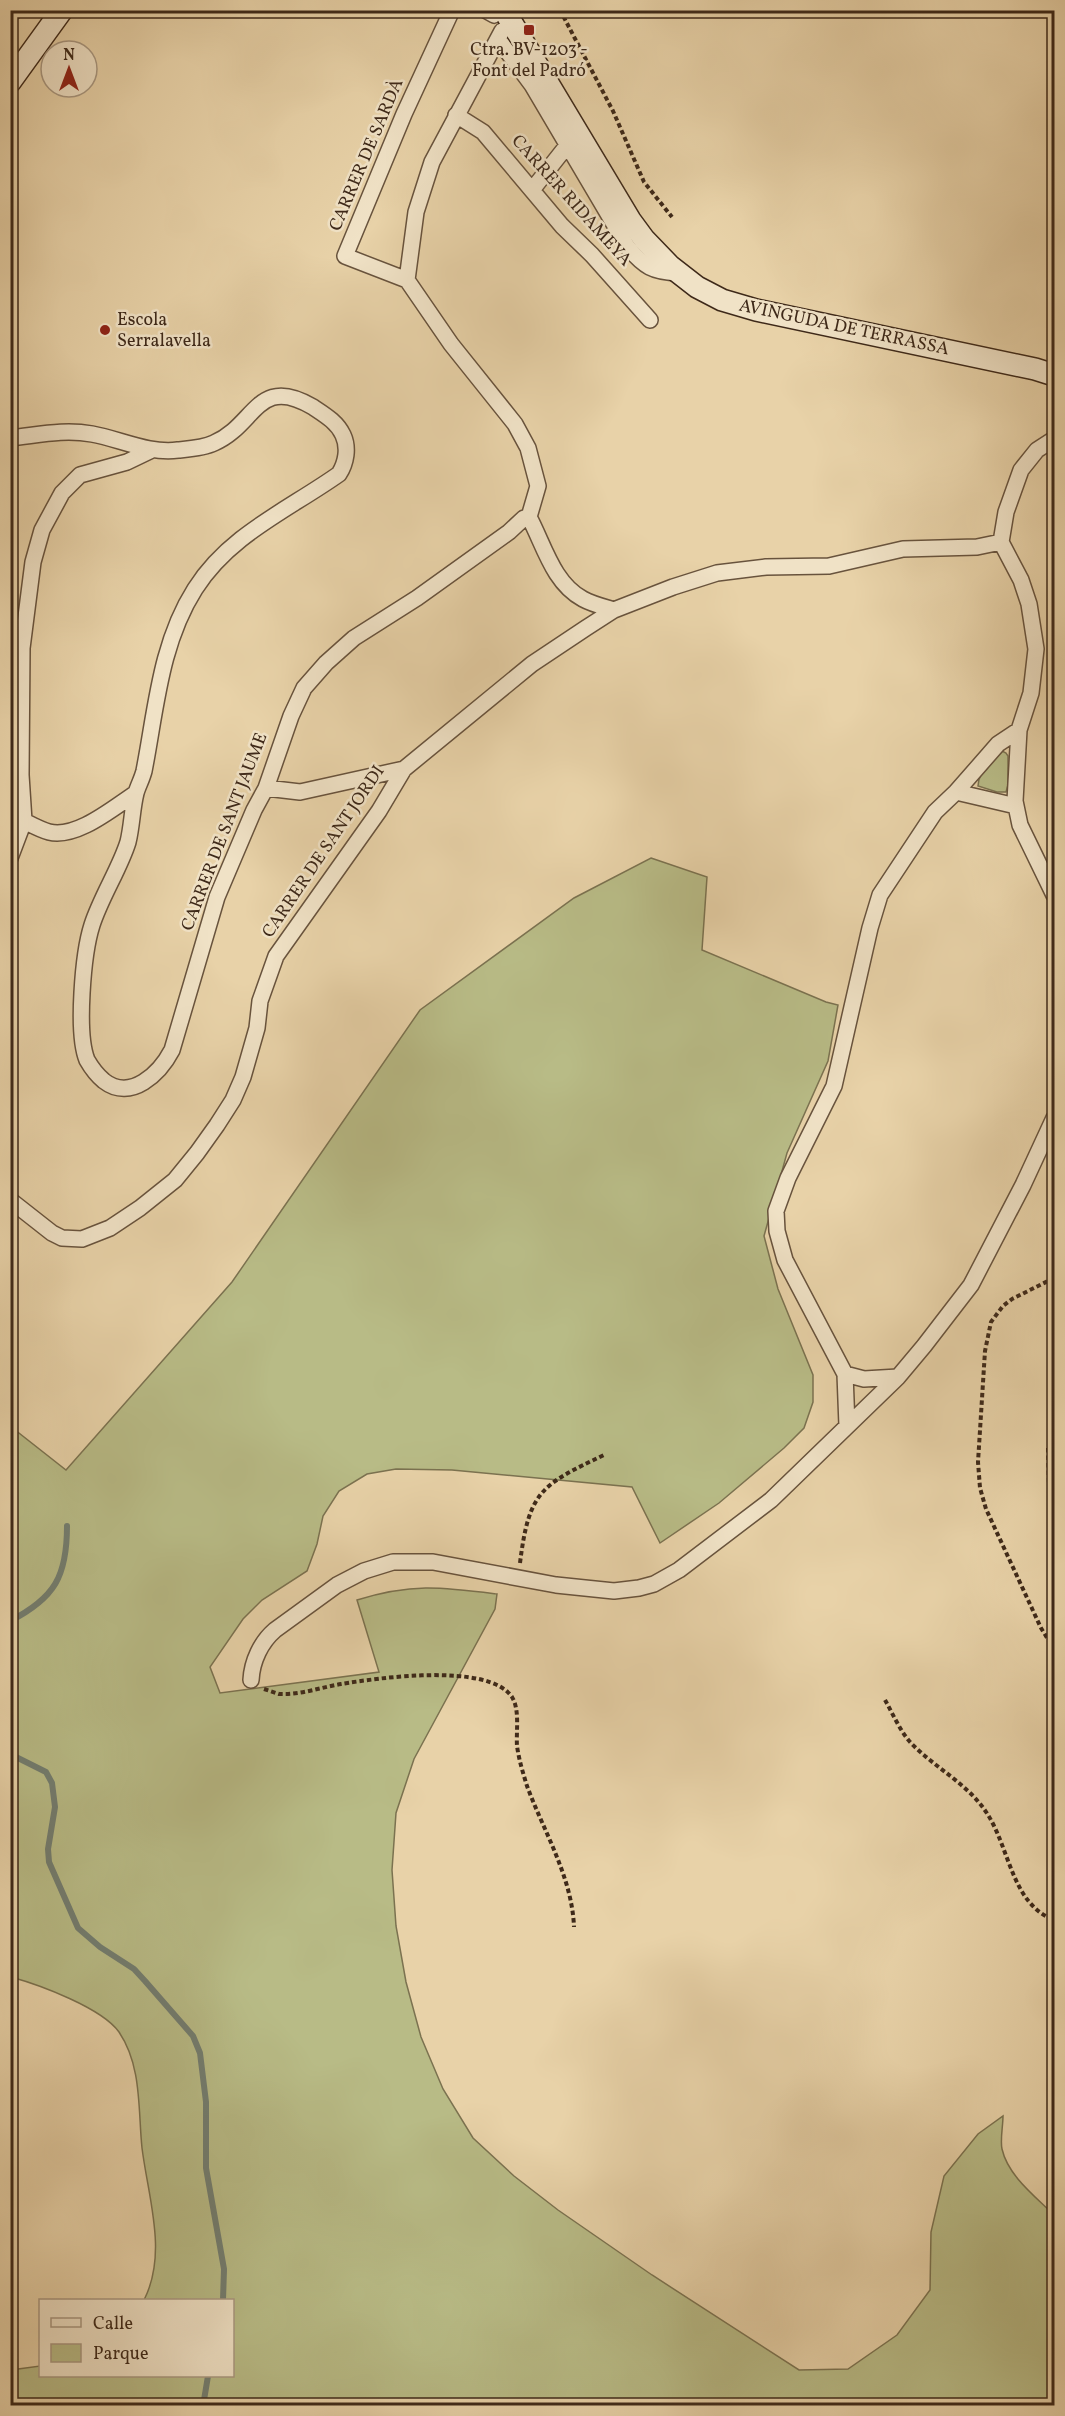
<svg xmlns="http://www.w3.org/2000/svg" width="1065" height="2416" font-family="Vollkorn,serif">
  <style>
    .green { fill: #b8bb86; stroke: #7b7250; stroke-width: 1.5 }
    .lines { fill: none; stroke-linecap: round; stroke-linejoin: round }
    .stream { stroke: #737e71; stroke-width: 6 }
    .street-casing { stroke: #68533d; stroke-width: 18 }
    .secondary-casing { stroke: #3e2919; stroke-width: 24 }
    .path { stroke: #3e2919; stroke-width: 4; stroke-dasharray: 4.5 3; stroke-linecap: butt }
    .street { stroke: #f0e2c6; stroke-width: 15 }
    .secondary { stroke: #f0e2c6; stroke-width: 21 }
    .poi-dot { fill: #8f2418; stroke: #f0e2c6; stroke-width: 2 }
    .labels { text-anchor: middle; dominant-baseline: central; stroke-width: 5; stroke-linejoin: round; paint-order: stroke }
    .poi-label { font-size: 18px; fill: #3e2919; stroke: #f0e2c6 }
    .street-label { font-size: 18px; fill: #3e2919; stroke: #f0e2c6 }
  </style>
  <rect width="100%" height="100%" fill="#e8d2a8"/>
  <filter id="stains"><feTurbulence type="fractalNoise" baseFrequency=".00333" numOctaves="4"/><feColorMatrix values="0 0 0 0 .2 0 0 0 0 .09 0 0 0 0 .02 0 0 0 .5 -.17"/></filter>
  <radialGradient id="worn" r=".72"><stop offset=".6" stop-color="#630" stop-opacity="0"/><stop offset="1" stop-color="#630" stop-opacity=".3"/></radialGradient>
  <path class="green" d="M1002 751 1006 753 1008 756V785L1006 792H997L978 786C978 773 992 759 1002 751Z
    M651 858 707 877 702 950 826 1002 838 1005 828 1061 787 1153 764 1236 778 1289 813 1375V1402L804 1428 784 1448 719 1503 660 1543 632 1487 452 1470 396 1469 367 1474 339 1491 323 1516 317 1544 307 1571 262 1600 243 1619 210 1667 220 1693 379 1672 357 1600C412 1583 441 1587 497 1594L495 1609 414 1759 396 1813 392 1870 396 1926 406 1982 421 2037 443 2089 473 2138 514 2176 558 2210 652 2275 799 2370 848 2369 897 2335 930 2290 931 2232 944 2176 978 2134 1003 2116C1003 2126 1000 2140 1002 2149 1008 2176 1036 2197 1054 2215V2405H11V2370L40 2366V2376H232V2300H144C168 2253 148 2197 142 2148 138 2109 142 2066 119 2032 102 2008 40 1985 11 1977L10 1426 66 1470 232 1282 420 1010 574 898Z"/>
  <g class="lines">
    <path class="stream" d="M10 1621C55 1598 67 1576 67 1526
      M10 1754 46 1772 52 1783 55 1807 48 1849 49 1862 78 1928 100 1947 134 1969 145 1981 193 2036 200 2053 206 2102V2168L224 2269 223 2300
      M203 2406 208 2376"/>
    <g class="street-casing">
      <path id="street" d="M485 10 494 15 497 12 495 10
        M10 14 16 10
        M498 39 532 85 627 246C644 267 653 272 679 273
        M456 115 483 132 562 226 592 255 650 320
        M532 190 573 138
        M407 280 451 344 515 424 528 448 538 486 529 517C544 545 553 583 583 599 592 604 604 607 614 610
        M407 280 345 256 404 114 452 10
        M407 280 416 212 432 162 502 31
        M10 438C39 435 63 429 92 434 120 439 149 454 178 450 188 449 204 448 214 443 256 425 257 374 313 407 325 415 337 422 343 435 349 448 346 463 339 474 288 510 229 535 195 589 160 644 156 710 144 771 142 779 138 786 136 793 132 809 132 826 128 842 120 868 101 897 92 925 83 953 76 1033 87 1060 91 1067 98 1076 104 1081 131 1102 160 1073 172 1050L217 897 254 810 266 788 291 716 304 688 326 663 354 638 417 598 509 532 524 518 529 517
        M1054 439 1037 450 1021 470 1006 512 1001 542 1021 580 1029 604 1036 649 1031 693 1019 730 1015 801 1020 825 1054 895
        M266 788 300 792 404 769
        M956 792 1016 806
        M24 821C32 825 41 830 49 832 77 839 114 807 136 793
        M10 858 24 821 21 775 22 648 33 562 42 530 62 493 80 475 127 462 152 450
        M10 1200 52 1233 62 1238 82 1239 110 1228 140 1208 175 1180 197 1153 217 1125 233 1100 243 1077 257 1028 260 1001 276 956 379 811 404 769 532 664 586 628 614 610 673 587 717 573 766 567 829 566 903 549 977 547 1001 542
        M845 1374 864 1379 898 1377
        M847 1426 845 1374 785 1260 777 1231 776 1211 788 1178 834 1086 870 928 880 895 935 812 956 792 998 744 1019 730
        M251 1680C252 1661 261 1642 275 1630L337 1585 364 1571 393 1562H433L556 1585 614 1591 639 1588 654 1584 679 1570 771 1500 898 1377 924 1346 971 1285 1023 1185 1054 1118"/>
    </g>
    <g class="secondary-casing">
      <path id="secondary" d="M504 10 630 220 644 239 670 266 697 287 722 300 756 310 1035 369 1054 375
        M10 82 62 10"/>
    </g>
    <path class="path" d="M560 10 613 111 644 182 672 217
      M1054 1278 1012 1299 1003 1306 991 1322 985 1351 978 1462 980 1488 986 1509 1041 1628 1054 1649
      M1048 1448 1049 1486 1054 1540
      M520 1563C529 1491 541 1485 604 1455
      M264 1689 279 1694H288C306 1693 323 1687 341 1684 378 1678 488 1662 512 1697 520 1710 516 1731 517 1746 519 1760 523 1773 527 1786 544 1832 572 1877 574 1927
      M885 1700C893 1714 900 1731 911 1743 936 1769 969 1784 988 1815 1010 1850 1012 1904 1054 1920"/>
    <use href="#street" class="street"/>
    <use href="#secondary" class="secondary"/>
  </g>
  <g class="poi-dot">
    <rect x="523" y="24" width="12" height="12" rx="3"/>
    <circle cx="105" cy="330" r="6"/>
  </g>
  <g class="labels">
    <g class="poi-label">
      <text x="529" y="50">Ctra. BV-1203 -<tspan x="529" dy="21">Font del Padró</tspan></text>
      <text x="117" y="320" text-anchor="start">Escola<tspan x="117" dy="21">Serralavella</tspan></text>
    </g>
    <g class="street-label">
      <text transform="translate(367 155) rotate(-67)">CARRER DE SARDÀ</text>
      <text transform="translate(571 201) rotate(48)">CARRER RIDAMEYA</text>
      <text transform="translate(844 328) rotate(12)">AVINGUDA DE TERRASSA</text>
      <text transform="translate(225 832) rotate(-69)">CARRER DE SANT JAUME</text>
      <text transform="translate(324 852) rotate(-56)">CARRER DE SANT JORDI</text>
    </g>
  </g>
  <rect width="1065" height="2416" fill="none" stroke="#e8d2a8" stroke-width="36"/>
  <rect x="12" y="12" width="1041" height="2392" fill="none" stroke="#3e2919" stroke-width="3"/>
  <rect x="18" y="18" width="1029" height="2380" fill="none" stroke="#3e2919" stroke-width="1.5"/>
  <rect x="39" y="2299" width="195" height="78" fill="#f0e2c6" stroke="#a99881" stroke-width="1.5"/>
  <rect x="51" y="2318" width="30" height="9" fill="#f0e2c6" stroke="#a99881" stroke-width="1.5"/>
  <text x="93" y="2329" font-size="18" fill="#3e2919">Calle</text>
  <rect x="51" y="2344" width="30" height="18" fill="#b8bb86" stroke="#a99881" stroke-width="1.5"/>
  <text x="93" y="2359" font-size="18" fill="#3e2919">Parque</text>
  <g transform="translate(69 69)"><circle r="28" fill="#f0e2c6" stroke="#a99881" stroke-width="1.5"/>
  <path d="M0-4.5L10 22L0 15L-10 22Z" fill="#8f2418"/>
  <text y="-9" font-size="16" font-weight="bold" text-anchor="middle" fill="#3e2919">N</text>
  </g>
  <rect width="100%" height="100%" filter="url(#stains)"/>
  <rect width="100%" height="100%" fill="url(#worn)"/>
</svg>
